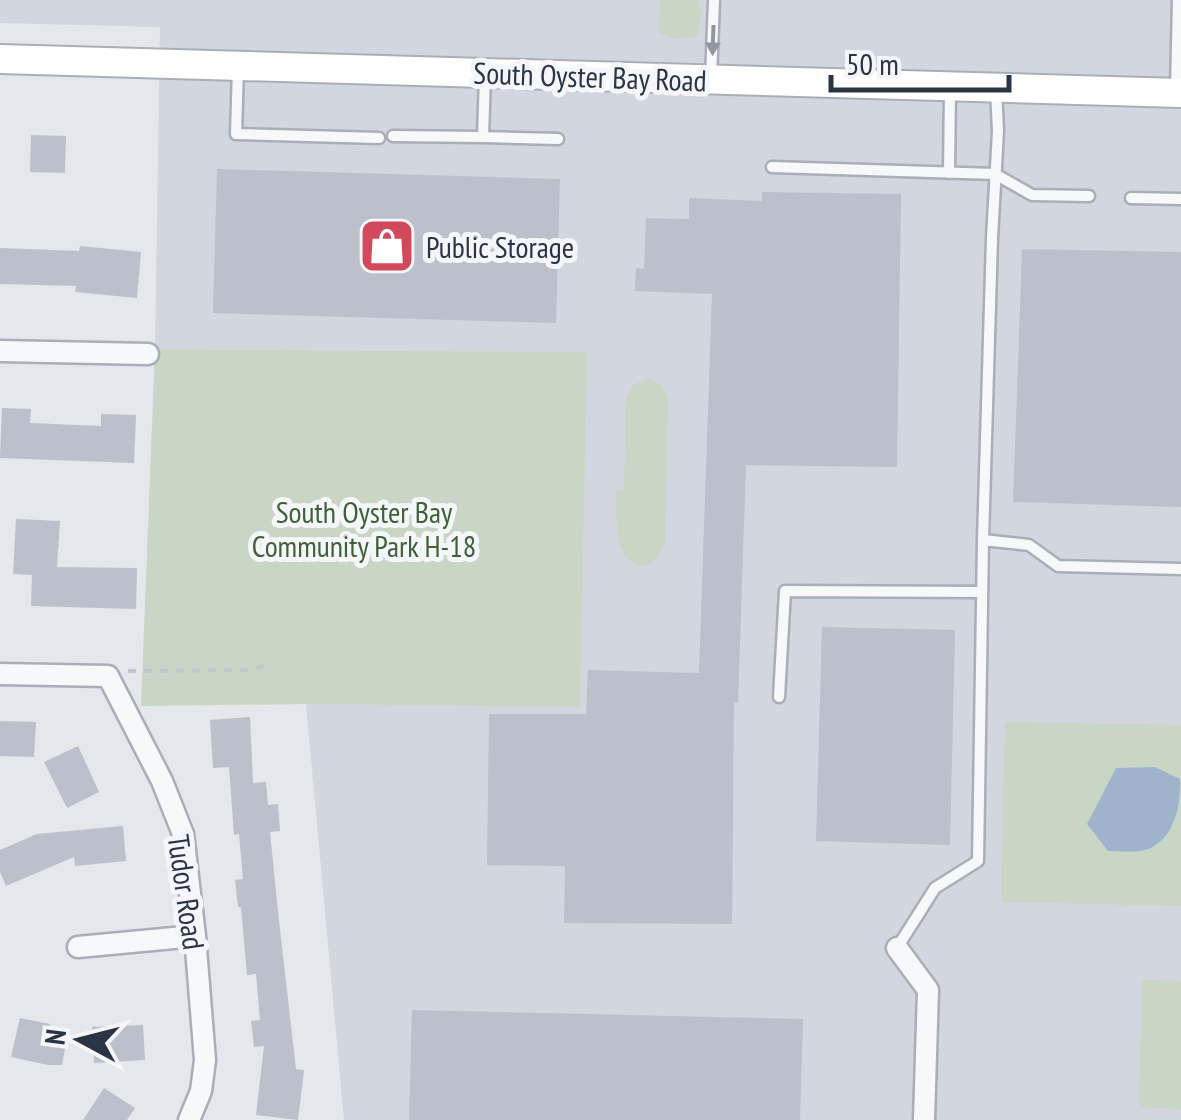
<svg xmlns="http://www.w3.org/2000/svg" width="1181" height="1120" font-family="'PT Sans Narrow',sans-serif">
  <style>
    .built { fill: #d2d6de }
    .green { fill: #c9d6c5 }
    .water { fill: #9fb4cc }
    .building { fill: #bbc0ca }
    .lines { fill: none; stroke-linecap: round; stroke-linejoin: round }
    .lane-casing { stroke: #a9aeb7; stroke-width: 15 }
    .street-casing { stroke: #a9aeb7; stroke-width: 25 }
    .secondary-casing { stroke: #a9aeb7; stroke-width: 32 }
    .path { stroke: #c2c5cb; stroke-width: 4; stroke-dasharray: 8 8; stroke-linecap: butt }
    .lane { stroke: #f7f8fa; stroke-width: 10 }
    .street { stroke: #f7f8fa; stroke-width: 20 }
    .secondary { stroke: #fff; stroke-width: 28 }
    .oneway { fill: #9196a0 }
    .labels { text-anchor: middle; dominant-baseline: central; stroke-width: 10; stroke-linejoin: round; paint-order: stroke }
    .street-label { font-size: 30px; fill: #2b3445; stroke: #f4f6f9 }
    .poi-label { font-size: 30px; fill: #2b3445; stroke: #f4f6f9; text-anchor: start }
    .park-label { font-size: 30px; fill: #3f6138; stroke: #f4f6f9 }
  </style>
  <rect width="100%" height="100%" fill="#e4e7ec"/>
  <path class="built" d="M0 0H1181V1120H344L306 704 580 706 586 352 155 349 160 27 0 23Z"/>
  <path class="green" d="M660 0H698L701 11 698 37 674 39 659 33Z
    M155 349 587 352 580 707 306 704 141 706Z
    M649 379 662 385 668 399 665 542C661 551 656 564 645 565 614 568 615 511 616 490H624L626 398 634 384Z
    M1005 722 1181 725V906L1001 902Z
    M1142 980 1181 981V1109L1139 1107Z"/>
  <path class="water" d="M1155 767 1180 779C1181 805 1175 837 1149 849 1138 853 1120 851 1108 851L1087 824 1116 768Z"/>
  <path class="building" d="M31 135 66 136 65 173 30 172Z
    M217 169 560 179 556 323 213 313Z
    M762 192 901 194 897 467 746 465 738 703 734 702 732 924 564 923 565 866 487 865 489 714H586L588 670 699 673 712 294 635 291 636 268 644 269 646 218 689 219V198L762 201Z
    M80 246 141 252 137 298 75 292 76 286 0 284V248L79 251Z
    M1022 249 1181 252V507L1013 502Z
    M2 408 31 409 30 423 101 426V414L136 415 134 463 0 458Z
    M16 519 60 521 57 567 137 568 136 609 31 606 32 575 13 574Z
    M822 627 955 630 950 845 816 841Z
    M250 717 253 783 266 782 268 805 278 804 280 831 270 832 279 921 296 1069 304 1070 298 1120 256 1115 264 1046 254 1047 251 1021 260 1020 256 974 247 975 241 907H238L235 880 243 879 239 834 234 835 229 767 213 768 210 720Z
    M0 721 36 722 34 757 0 756Z
    M78 746 99 792 67 808 44 762Z
    M123 826 126 861 75 866 74 857 6 886 0 872V850L37 834Z
    M412 1010 803 1019 800 1120H409Z
    M20 1018 50 1024 48 1034 67 1038 62 1065H48L11 1057Z
    M143 1025 145 1060 94 1063 92 1027Z
    M104 1088 135 1108 127 1120H83Z"/>
  <g class="lines">
    <g class="lane-casing">
      <path id="lane" d="M238 67 236 134 379 138
        M485 75 483 137 558 139
        M711 79 714 0
        M1176 89 1178 0
        M393 136 483 137
        M772 167 995 174 1032 195 1089 196
        M949 173 950 90
        M1131 198 1181 199
        M983 540 1029 545 1058 566 1181 569
        M779 697 785 591 982 592
        M897 948 935 888 978 861 983 540 992 238 998 131 996 89"/>
    </g>
    <g class="street-casing">
      <path id="street" d="M0 351 148 354
        M0 674 108 676 162 781 183 834 195 936 205 1060 201 1091 189 1120
        M78 947 195 936
        M897 948 928 990 924 1120"/>
    </g>
    <g class="secondary-casing">
      <path id="secondary" d="M0 59 1181 93"/>
    </g>
    <path class="path" d="M128 671 247 670 267 665"/>
    <use href="#lane" class="lane"/>
    <use href="#street" class="street"/>
    <use href="#secondary" class="secondary"/>
  </g>
  <defs><path id="oneway-solid" d="M-6-.8H1V-3.2L6.5 0L1 3.2V.8H-6Z" transform="scale(2.5)"/></defs>
  <use class="oneway" href="#oneway-solid" transform="translate(713 40) rotate(92)"/>
  <defs>
    <g id="shop-square" transform="scale(2.875)"><rect x="-9" y="-9" width="18" height="18" rx="4" fill="#d1495b" stroke="#f4f6f9"/><path d="M-5-2.5h2.3a2.7 3.5 0 0 1 5.4 0H5L5.5 6h-11ZM-1.5-2.5h3a1.5 2.3 0 0 0-3 0Z" fill="#fff"/></g>
  </defs>
  <g fill-rule="evenodd">
    <use href="#shop-square" x="387" y="246"/>
  </g>
  <g class="labels">
    <g class="street-label">
      <text transform="translate(590 76) rotate(2)">South Oyster Bay Road</text>
      <text transform="translate(187 892) rotate(82)">Tudor Road</text>
    </g>
    <g class="poi-label">
      <text x="426" y="246">Public Storage</text>
    </g>
    <g class="park-label">
      <text x="364" y="511">South Oyster Bay<tspan x="364" dy="34">Community Park H-18</tspan></text>
    </g>
  </g>
  <g transform="translate(80 1040) rotate(277)" stroke="#f4f6f9" stroke-width="8" paint-order="stroke">
  <path d="M0-8L18 38L0 25L-18 38Z" fill="#2b3445"/>
  <text y="-15" font-size="28" font-weight="bold" text-anchor="middle" fill="#2b3445">N</text>
  </g>
  <path d="M831 75v15h178v-15" fill="none" stroke="#2b3445" stroke-width="5"/>
  <text x="846" y="75" font-size="30" fill="#2b3445" stroke="#f4f6f9" stroke-width="8" paint-order="stroke">50 m</text>
</svg>
